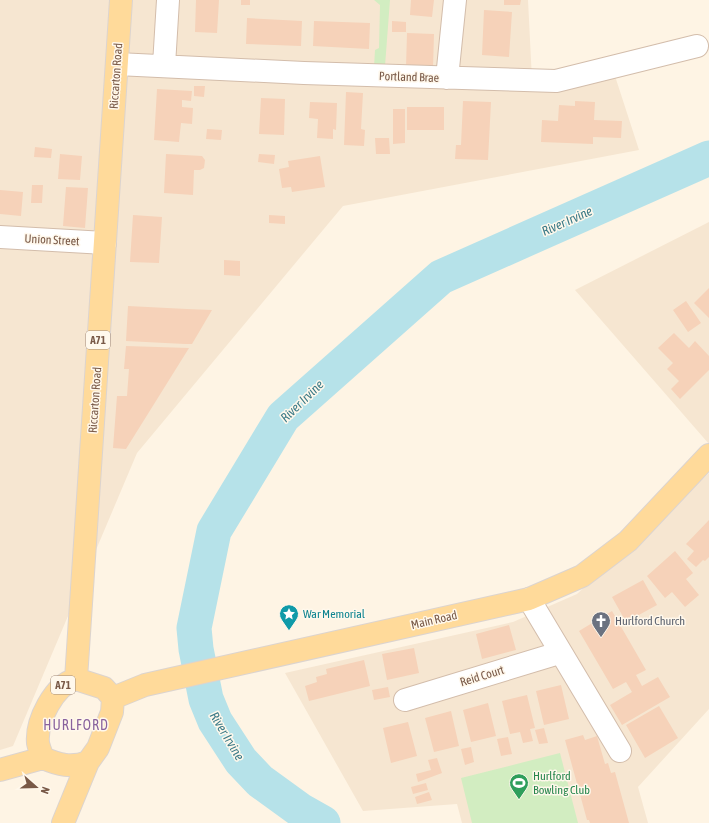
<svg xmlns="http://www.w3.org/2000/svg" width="709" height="823" font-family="'Asap Condensed',sans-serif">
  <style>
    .residential { fill: #f6e6d1 }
    .grass { fill: #d2edc1 }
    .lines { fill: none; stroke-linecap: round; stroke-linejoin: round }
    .river { stroke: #b6e2e9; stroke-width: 35 }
    .building { fill: #f6d2b9 }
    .minor-casing { stroke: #d3bdab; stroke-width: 24 }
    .major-casing { stroke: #dcd4cf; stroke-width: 24 }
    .minor { stroke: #fff; stroke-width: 22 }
    .major { stroke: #ffda9a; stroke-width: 22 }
    .labels { text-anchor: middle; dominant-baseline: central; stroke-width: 3; stroke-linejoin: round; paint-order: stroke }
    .shield { fill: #fff8ec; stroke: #a18978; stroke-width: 1 }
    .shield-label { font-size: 11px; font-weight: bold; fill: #795947 }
    .street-label { font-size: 12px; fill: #795947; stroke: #fff8ec }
    .culture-label { font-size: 12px; fill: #0d838f; stroke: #fff8ec; text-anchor: start }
    .worship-label { font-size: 12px; fill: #5b616d; stroke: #fff8ec; text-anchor: start }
    .leisure-label { font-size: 12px; fill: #27864d; stroke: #fff8ec; text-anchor: start }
    .water-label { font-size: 13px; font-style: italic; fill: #3b7a87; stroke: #fff8ec }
    .quarter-label { font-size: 14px; letter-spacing: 1px; fill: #89629d; stroke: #fff8ec }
  </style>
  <rect width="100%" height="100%" fill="#fef4e4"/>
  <path class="residential" d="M0 0H528L532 80 615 76 639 150 343 206 137 453 13 746 0 750Z
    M709 222V444L575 290Z
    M709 473V709L638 787 648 823H462L457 804 363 811 285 673 513 622 577 594Z"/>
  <path class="grass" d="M374 0H390L385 66 374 67 375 50 379 48 380 5Z
    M560 753 578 823H472L461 778Z"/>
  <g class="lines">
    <path class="river" d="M323 823 300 810 260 781 241 761 215 721 206 699 196 649 194 628 214 531 283 417 441 277 709 158"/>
  </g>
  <path class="building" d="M196 0H219L217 33 195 32Z
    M241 0H250V5H241Z
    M411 0H434L432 17 410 15Z
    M504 0H521L520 5H504Z
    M484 10 512 12 509 57 482 55Z
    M247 18 302 21 301 46 246 44Z
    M314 21 370 23 369 49 313 46Z
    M392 21 406 22V32H392Z
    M407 33 434 34 433 68 406 67Z
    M194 86H205L204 97 194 96Z
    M157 89 192 91 191 101 182 100V107L193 108 192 124 181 123 179 142 154 140Z
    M346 92 363 93 361 129 365 130 364 146 344 145Z
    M261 98 285 99 284 135 259 134Z
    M463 101 491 102 488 160 455 159 456 145H461Z
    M575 101 595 102 594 120 622 121 621 138 593 137V144L541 142 542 120 558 121 559 105 575 106Z
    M310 102 337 103 336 130 333 129V139L317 138 318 119 309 118Z
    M407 107H444V130H407Z
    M393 109H405V143L393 144Z
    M207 129 222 130 221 140 206 139Z
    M375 138H389L390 154H376Z
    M35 147 52 149 51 158 34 157Z
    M60 154 82 156 80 180 58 179Z
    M166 154 202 156 205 160 204 168 200 170H194L193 195 164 193Z
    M259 154 275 155 274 164 258 162Z
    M320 156 325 187 292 192 291 187 282 188 279 169 289 167 288 161Z
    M32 185H43L42 203H31Z
    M66 187 88 188 85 228 63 226Z
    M0 190 23 192 21 216 0 214Z
    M133 215 162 217 159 263 130 262Z
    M269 215 285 216V224L269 223Z
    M224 260 240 261V276L224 275Z
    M709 288V318L694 303Z
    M686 301 701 323 688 332 673 310Z
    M128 306 187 309 212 310 192 344H185L126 341Z
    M674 333 689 348 695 341 709 356V370L680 399 671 389 679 381 667 369 673 363 658 348Z
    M126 346 189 348 126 449 113 448 117 396H127L129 369H124Z
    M709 520V557L705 561 703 560 696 567 687 559 694 551 686 544Z
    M675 551 693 573 686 579 699 595 685 607 672 592 665 598 647 576Z
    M643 580 657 605 626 622 612 597Z
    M612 611 646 670 636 675 642 686 658 677 670 697 622 725 610 705 632 692 626 682 613 689 579 631Z
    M509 625 516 650 482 659 476 634Z
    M414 648 419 673 387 680 382 654Z
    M364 660 370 686 309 701 305 686 317 682 316 677 327 674 326 669Z
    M561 685 569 719 544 725 536 691Z
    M388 687 390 697 374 700 372 690Z
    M527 695 535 728 530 729 533 741 523 743 520 732 510 734 502 701Z
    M488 703 496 736 471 742 463 710Z
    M659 706 678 738 645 758 626 725Z
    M451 711 459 746 434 752 425 718Z
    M408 722 417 756 391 763 383 728Z
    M544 728 548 743 539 744 535 730Z
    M583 735 585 740 597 736 605 764 608 763 611 773 615 772 629 823H590L589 820H587L565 740Z
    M508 737 512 754 501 756 497 739Z
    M471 747 474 762 465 765 461 749Z
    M437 758 442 773 418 782 416 774 431 770 428 760Z
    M426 783 428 790 413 794 411 787Z
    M429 792 432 800 417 804 415 797Z"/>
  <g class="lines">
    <g class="minor-casing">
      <path id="minor" d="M117 64 304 73 556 81 697 46
        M164 65 168 0
        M447 78 455 0
        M0 237 105 243
        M529 599 620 751
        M405 700 559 653"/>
    </g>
    <g class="major-casing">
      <path id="major" d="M76 679 121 0
        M113 698 145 685 529 599 582 576 628 541 709 455
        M0 770 43 758
        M63 823 88 762 98 748 112 712 113 698 104 688 76 679C54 685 36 721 38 743 39 748 41 753 43 758 59 765 71 768 88 762"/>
    </g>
    <use href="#minor" class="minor"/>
    <use href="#major" class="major"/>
  </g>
  <defs>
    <g id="sight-pin" transform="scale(1)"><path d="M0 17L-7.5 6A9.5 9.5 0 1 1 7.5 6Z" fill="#0f9aa8" stroke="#fff8ec"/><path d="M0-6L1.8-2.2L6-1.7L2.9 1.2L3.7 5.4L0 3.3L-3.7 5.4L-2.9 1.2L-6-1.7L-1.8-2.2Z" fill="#fff"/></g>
    <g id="church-pin" transform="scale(1)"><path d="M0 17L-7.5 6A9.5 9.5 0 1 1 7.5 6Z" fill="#6b7280" stroke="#fff8ec"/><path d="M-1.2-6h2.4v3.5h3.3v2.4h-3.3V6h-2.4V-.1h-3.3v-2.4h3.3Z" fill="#fff"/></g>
    <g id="stadium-pin" transform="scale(1)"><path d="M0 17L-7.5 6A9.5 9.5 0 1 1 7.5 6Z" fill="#2e9e5b" stroke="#fff8ec"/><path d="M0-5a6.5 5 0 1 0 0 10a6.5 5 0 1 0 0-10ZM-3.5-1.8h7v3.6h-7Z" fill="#fff"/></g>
  </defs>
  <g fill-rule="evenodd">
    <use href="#sight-pin" x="289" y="614"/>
    <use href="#church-pin" x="601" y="621"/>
    <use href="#stadium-pin" x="519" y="783"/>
  </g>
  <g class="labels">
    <g class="shield">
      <rect x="86" y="331" width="24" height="18" rx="3"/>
      <rect x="51" y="676" width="24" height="18" rx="3"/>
    </g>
    <g class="shield-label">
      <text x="98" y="340">A71</text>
      <text x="63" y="685">A71</text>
    </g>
    <g class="street-label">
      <text transform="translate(116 76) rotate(-86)">Riccarton Road</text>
      <text transform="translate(409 77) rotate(2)">Portland Brae</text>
      <text transform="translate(52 240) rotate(3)">Union Street</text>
      <text transform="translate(95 400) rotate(-86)">Riccarton Road</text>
      <text transform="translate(434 620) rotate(-13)">Main Road</text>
      <text transform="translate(482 676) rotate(-17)">Reid Court</text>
    </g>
    <g class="culture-label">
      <text x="303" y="614">War Memorial</text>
    </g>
    <g class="worship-label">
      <text x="615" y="621">Hurlford Church</text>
    </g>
    <g class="leisure-label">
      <text x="533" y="776">Hurlford<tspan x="533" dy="14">Bowling Club</tspan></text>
    </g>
    <g class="water-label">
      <text transform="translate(567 221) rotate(-24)">River Irvine</text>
      <text transform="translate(302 401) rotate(-44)">River Irvine</text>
      <text transform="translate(227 736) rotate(59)">River Irvine</text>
    </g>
    <g class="quarter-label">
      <text x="76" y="725">HURLFORD</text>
    </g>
  </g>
  <g transform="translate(36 787) rotate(110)" stroke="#fff8ec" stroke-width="3" paint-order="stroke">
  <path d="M0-3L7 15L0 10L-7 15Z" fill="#795947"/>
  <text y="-6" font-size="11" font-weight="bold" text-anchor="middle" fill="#795947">N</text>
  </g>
</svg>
